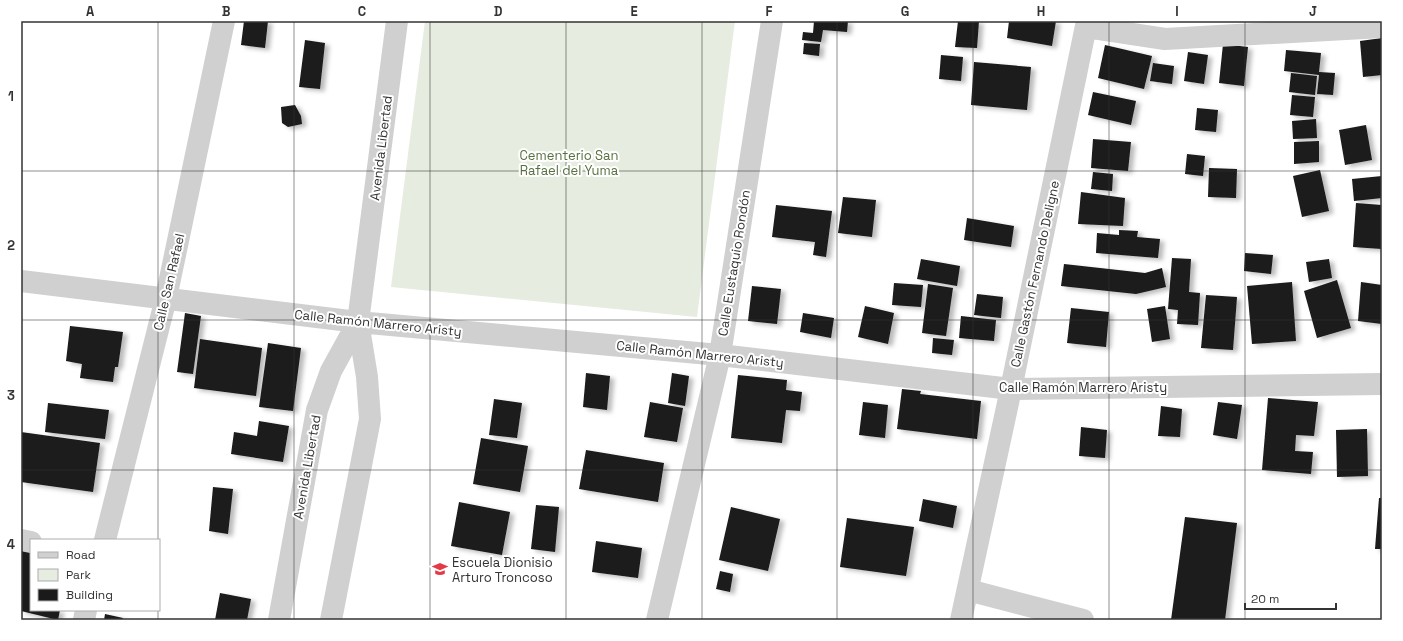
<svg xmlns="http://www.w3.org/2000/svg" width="1403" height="641" font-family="'Space Grotesk',sans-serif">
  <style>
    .green { fill: #e6ecdf }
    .building { fill: #1a1a1a; filter: url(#shadow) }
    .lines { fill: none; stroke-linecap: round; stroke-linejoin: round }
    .street { stroke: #d0d0d0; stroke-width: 22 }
    .grid { fill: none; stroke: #333; stroke-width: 1; stroke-opacity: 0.55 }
    .labels { text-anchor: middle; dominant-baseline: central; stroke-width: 4; stroke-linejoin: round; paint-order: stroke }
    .street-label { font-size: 13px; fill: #333; stroke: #fff }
    .park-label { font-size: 13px; fill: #56703f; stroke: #fff }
    .poi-label { font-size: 13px; fill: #333; stroke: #fff; text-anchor: start }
    .neatline { fill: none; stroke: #333; stroke-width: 1.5 }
    .grid-label { font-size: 13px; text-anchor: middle; font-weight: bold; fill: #333 }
  </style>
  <defs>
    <filter id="shadow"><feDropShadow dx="4.5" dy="2.5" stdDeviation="2" flood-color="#0004"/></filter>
  </defs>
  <rect width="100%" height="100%" fill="#fff"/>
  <path class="green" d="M425 21H735L697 317 391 287Z"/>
  <path class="building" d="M244 21H268L265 48 241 45Z
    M814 21H848L847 32 823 30 821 42 802 40 803 32 813 33Z
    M958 21H979L977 48 955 47Z
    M1009 21H1056L1052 46 1007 38Z
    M1382 38V75L1363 77 1360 41Z
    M305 40 325 43 320 89 299 87Z
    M804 43 820 44 819 56 803 54Z
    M1223 44 1248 47 1244 86 1219 83Z
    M1105 45 1152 56 1144 89 1098 78Z
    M1286 50 1321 53 1319 72 1335 73 1333 95 1317 94 1319 75 1284 71Z
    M1188 52 1208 55 1204 84 1184 81Z
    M941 55 963 57 961 81 939 79Z
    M974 62 1031 67 1027 110 971 105Z
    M1153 63 1174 66 1172 84 1150 81Z
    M1291 73 1317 76 1315 95 1289 92Z
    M1093 92 1136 101 1131 125 1088 115Z
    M1292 95 1315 97 1313 117 1290 115Z
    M295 105 301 116 302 124 288 127 282 123 281 107Z
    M1197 108 1218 110 1216 132 1195 130Z
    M1316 119 1317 138 1293 139 1292 121Z
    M1366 125 1372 160 1345 165 1339 130Z
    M1093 139 1131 142 1128 171 1091 168Z
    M1319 141V162L1294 164V142Z
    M1187 154 1205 156 1203 176 1185 174Z
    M1209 168 1237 169 1236 198 1208 197Z
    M1320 170 1329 211 1302 217 1293 176Z
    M1093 172 1113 174 1112 191 1091 189Z
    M1382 176V198L1354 201 1352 179Z
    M1081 192 1125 198 1123 226 1078 224Z
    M843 197 876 200 872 237 838 233Z
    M1356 203 1382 205V249L1353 247Z
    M776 205 832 211 826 257 813 255 815 242 772 237Z
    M967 218 1014 226 1011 247 964 240Z
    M1119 230 1138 231 1137 237 1160 239 1158 258 1096 253 1097 233 1119 235Z
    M1245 253 1273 255 1271 274 1244 271Z
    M1172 258 1191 259 1189 292 1200 293 1198 325 1177 324 1178 310 1168 309Z
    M921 259 960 266 957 286 917 279Z
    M1329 259 1332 278 1309 282 1306 262Z
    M1064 264 1145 273 1162 268 1166 287 1136 294 1061 286Z
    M1337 280 1351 328 1317 338 1304 291Z
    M1292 282 1296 341 1252 344 1247 286Z
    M1361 282 1382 285V324L1358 321Z
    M894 283 923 285 921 307 892 305Z
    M928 284 953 288 946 336 922 333Z
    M752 286 781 289 777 324 748 321Z
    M977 294 1003 297 1001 318 974 315Z
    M1206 295 1237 297 1233 350 1201 348Z
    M865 306 894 313 888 344 858 337Z
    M1165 306 1170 339 1152 342 1147 309Z
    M1071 308 1109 312 1106 347 1067 343Z
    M185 313 201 316 193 374 177 372Z
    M803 313 834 318 831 338 800 332Z
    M961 316 996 320 994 341 959 338Z
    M70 326 123 332 118 367H115L113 382 80 378 82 364 66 361Z
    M933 338 954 340 952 355 932 353Z
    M200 339 262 348 256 396 194 388Z
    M268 343 301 348 293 411 259 407Z
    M586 373 610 376 607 410 583 407Z
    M672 373 689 376 685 406 668 403Z
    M738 375 787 380 786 390 802 392 800 411 786 410 782 443 731 438Z
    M902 389 921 391 920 394 981 401 977 439 897 429Z
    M1268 398 1318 402 1314 436 1296 435 1295 451 1313 452 1311 474 1262 470Z
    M494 399 522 403 517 438 489 435Z
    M650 402 683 408 677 442 644 437Z
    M863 402 888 405 885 438 859 435Z
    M1218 402 1242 405 1237 439 1213 435Z
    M48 403 109 410 105 439 45 432Z
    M1161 406 1182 409 1180 437 1158 436Z
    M259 421 289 426 283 462 231 454 234 432 257 436Z
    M1081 427 1107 430 1105 458 1079 456Z
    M1367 429 1368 476 1337 477 1336 430Z
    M21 432 100 443 93 492 21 482Z
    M481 438 528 446 520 492 473 484Z
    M586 450 664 463 658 502 579 489Z
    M213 487 233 489 228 534 209 531Z
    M1379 498H1382V549H1375Z
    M923 499 957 506 953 528 919 521Z
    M459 502 510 512 502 555 451 546Z
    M536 505 559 507 555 552 531 549Z
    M731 507 780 519 768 571 719 560Z
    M1185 517 1237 523 1225 620H1171Z
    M847 518 914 527 906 576 840 567Z
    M596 541 642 548 638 578 592 572Z
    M21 549 31 552V610H60L58 620 21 611Z
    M720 571 733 574 730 592 716 589Z
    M220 593 251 599 247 620H215Z
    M105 614 123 618 122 620H104Z"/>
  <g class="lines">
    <path class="street" d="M1086 27 1165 39 1382 27
      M21 281 358 322 720 355 1011 389 1382 384
      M21 540 31 542
      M105 540 166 298 224 21
      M968 590 1083 620
      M84 620 86 610
      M279 620 317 410 331 371 358 322
      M331 620 370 419 367 377 358 322 397 21
      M657 620 720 355 772 21
      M961 620 1011 389 1087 21"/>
  </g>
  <path class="grid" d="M158 21V540M294 21V620M430 21V620M566 21V620M702 21V620M837 21V620M973 21V620M1109 21V620M1245 21V620M21 171H1382M21 320H1382M21 470H1382M158 610V620"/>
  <defs>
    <g id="school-bare" transform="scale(1.2)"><path d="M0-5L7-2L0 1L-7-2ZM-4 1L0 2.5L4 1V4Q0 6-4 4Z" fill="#e63946" stroke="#fff" stroke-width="2.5" paint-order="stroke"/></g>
  </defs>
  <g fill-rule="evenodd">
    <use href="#school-bare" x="440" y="569"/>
  </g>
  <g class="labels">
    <g class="street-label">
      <text transform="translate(381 148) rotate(-83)">Avenida Libertad</text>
      <text transform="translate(734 263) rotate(-81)">Calle Eustaquio Rondón</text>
      <text transform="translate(1035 274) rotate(-78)">Calle Gastón Fernando Deligne</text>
      <text transform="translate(169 282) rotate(-77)">Calle San Rafael</text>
      <text transform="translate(378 323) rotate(6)">Calle Ramón Marrero Aristy</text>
      <text transform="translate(700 354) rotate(6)">Calle Ramón Marrero Aristy</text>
      <text x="1083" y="387">Calle Ramón Marrero Aristy</text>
      <text transform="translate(307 467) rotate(-80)">Avenida Libertad</text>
    </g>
    <g class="park-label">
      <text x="569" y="155">Cementerio San<tspan x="569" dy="15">Rafael del Yuma</tspan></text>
    </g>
    <g class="poi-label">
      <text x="452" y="562">Escuela Dionisio<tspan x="452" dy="15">Arturo Troncoso</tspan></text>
    </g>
  </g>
  <rect width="1403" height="641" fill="none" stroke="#ffffff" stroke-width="44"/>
  <rect x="30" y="539" width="130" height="72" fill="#ffffff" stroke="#adadad"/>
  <rect x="38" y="552" width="20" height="6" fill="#d0d0d0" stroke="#adadad"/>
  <text x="66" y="559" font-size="12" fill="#333333">Road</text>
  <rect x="38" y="569" width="20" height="12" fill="#e6ecdf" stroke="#adadad"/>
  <text x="66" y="579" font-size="12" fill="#333333">Park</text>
  <rect x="38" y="589" width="20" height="12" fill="#1a1a1a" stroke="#adadad"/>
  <text x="66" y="599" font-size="12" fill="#333333">Building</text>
  <path d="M1245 603v6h91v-6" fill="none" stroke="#333333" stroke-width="2"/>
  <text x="1251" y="603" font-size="12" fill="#333333" stroke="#ffffff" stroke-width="3" paint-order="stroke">20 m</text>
  <rect x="22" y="22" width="1359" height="597" class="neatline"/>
  <g class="grid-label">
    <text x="90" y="16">A</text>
    <text x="226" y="16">B</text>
    <text x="362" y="16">C</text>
    <text x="498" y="16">D</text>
    <text x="634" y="16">E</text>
    <text x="769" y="16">F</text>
    <text x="905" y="16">G</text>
    <text x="1041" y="16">H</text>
    <text x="1177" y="16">I</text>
    <text x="1313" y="16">J</text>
    <text x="11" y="101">1</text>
    <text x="11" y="250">2</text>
    <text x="11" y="400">3</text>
    <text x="11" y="549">4</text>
  </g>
</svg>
